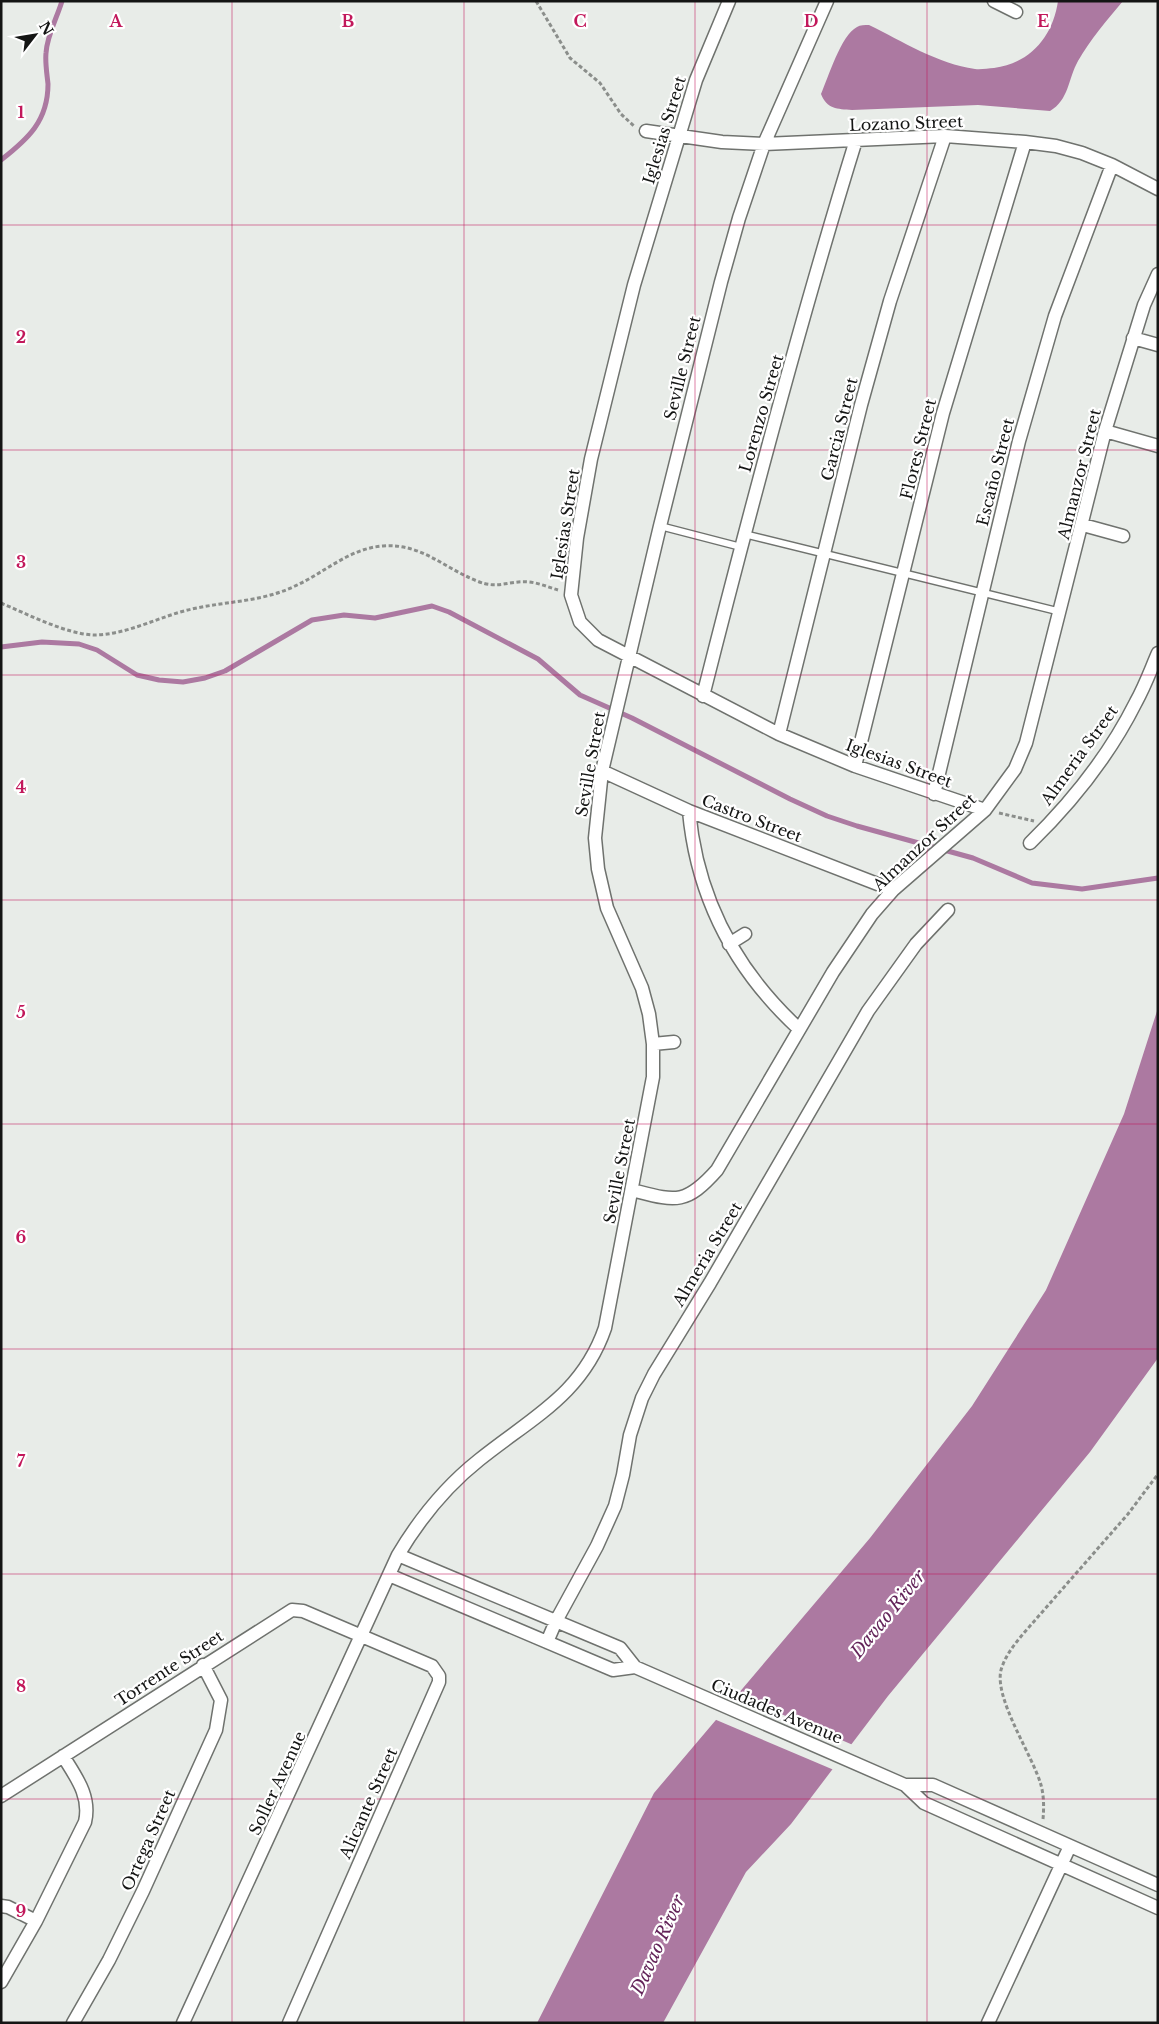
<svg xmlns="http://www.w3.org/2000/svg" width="1159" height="2024" font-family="'Libre Baskerville',serif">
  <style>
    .water { fill: #ac79a1 }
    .pier { fill: #e8ece8 }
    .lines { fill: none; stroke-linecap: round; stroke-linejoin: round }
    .stream { stroke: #ac79a1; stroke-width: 5 }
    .service-casing { stroke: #6f726e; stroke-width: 9 }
    .minor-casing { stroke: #6f726e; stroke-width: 15 }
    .path { stroke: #8b8e8b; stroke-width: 3; stroke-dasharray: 4 2.5; stroke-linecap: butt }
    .service { stroke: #fff; stroke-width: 6 }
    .minor { stroke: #fff; stroke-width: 12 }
    .grid { fill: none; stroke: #c2185b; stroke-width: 1; stroke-opacity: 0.55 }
    .labels { text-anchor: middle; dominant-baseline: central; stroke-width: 4.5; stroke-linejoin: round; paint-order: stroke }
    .street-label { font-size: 16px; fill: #141514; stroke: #fff }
    .water-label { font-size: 18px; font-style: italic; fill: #632459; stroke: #fff }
    .grid-label { font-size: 16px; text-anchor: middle; font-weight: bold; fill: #c2185b; stroke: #fff; stroke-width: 4.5; stroke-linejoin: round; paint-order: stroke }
  </style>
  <rect width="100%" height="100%" fill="#e8ece8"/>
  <path class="water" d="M1058 1H1123C1107 20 1090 40 1078 61 1068 79 1069 100 1050 111L978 105 852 110C837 109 827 109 821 94 828 78 841 35 857 27 860 25 865 25 869 25 902 41 938 64 975 69 981 70 988 68 994 68 1031 63 1053 36 1058 1Z
    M1158 1008V1358L1090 1452 888 1696 791 1824 746 1872 663 2023H537L654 1793 870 1538 972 1406 1046 1290 1124 1114Z"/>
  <path class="pier" d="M735 1694 853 1745 834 1770 714 1719Z"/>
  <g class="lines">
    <path class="stream" d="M1 160C28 139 48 121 48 84 47 74 45 63 46 53 47 35 57 18 62 1
      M1 647 42 642 79 644 97 650 137 675 159 680 183 682 205 678 225 671 312 620 344 615 375 618 432 606 449 612 538 659 580 695 632 718 790 799 827 816 857 826 973 858 1032 883 1082 889 1158 878"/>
    <g class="service-casing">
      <path id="service" d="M660 526 741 547
        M744 534 1061 612"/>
    </g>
    <g class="minor-casing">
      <path id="minor" d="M729 1 696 80 634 285 591 459 577 538 571 595 580 622 598 640 779 734 855 766 985 810
        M994 1 1016 12
        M646 131 722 142 764 144 945 136 1025 142 1056 146 1082 153 1112 165 1158 189
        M1133 338 1158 345
        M1105 431 1158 446
        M1083 525 1123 536
        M703 696C750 510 799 324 856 140
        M779 734 861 405 890 301 945 136
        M855 766 943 413 1025 142
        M602 771 689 811 893 890
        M934 794 1019 441 1055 316 1112 165
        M689 811C697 898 735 970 799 1029
        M1030 843C1072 802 1110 754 1136 702 1145 686 1151 669 1158 653
        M729 944 745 934
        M653 1044 674 1042
        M632 1190C675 1201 685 1206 717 1170L833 972 872 914 893 890 985 810 1015 769 1026 743 1105 431 1144 305 1158 274
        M398 1555 620 1648 635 1667 905 1785 924 1803 1158 1908
        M389 1575 613 1670 635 1667
        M547 1642 556 1621 597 1546 615 1506 623 1475 630 1435 642 1398 654 1374 710 1283 868 1011 916 944 948 910
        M905 1785H933L1158 1885
        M1 1796 292 1610 303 1611 432 1666 439 1676V1682L289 2023
        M1 1906 8 1907 36 1921
        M1 1982 36 1921 85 1822C91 1796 76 1777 63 1756
        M73 2023 109 1960 143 1891 216 1730 221 1700 203 1665
        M183 2023 398 1555C420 1518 445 1487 479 1460 531 1418 582 1395 605 1328L653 1077V1044L649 1014 642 988 607 908 598 869 595 838 602 771 660 526 721 282 739 218 764 144 827 1
        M988 2023 1070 1846"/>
    </g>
    <path class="path" d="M536 1 570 58 600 83 621 114 635 127
      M1 603C27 614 66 634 94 635 127 635 160 616 192 609 227 601 262 602 295 586 324 573 350 548 383 546 421 543 444 568 477 581 498 590 509 580 529 582 539 583 548 587 558 590
      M999 813 1034 821
      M1043 1819C1044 1808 1044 1796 1041 1785 1033 1756 994 1699 1001 1670 1005 1656 1014 1645 1023 1634L1128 1514 1158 1474"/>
    <use href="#service" class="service"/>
    <use href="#minor" class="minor"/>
  </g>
  <path class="grid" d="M232 1V2023M464 1V2023M695 1V2023M927 1V2023M1 225H1158M1 450H1158M1 675H1158M1 900H1158M1 1124H1158M1 1349H1158M1 1574H1158M1 1799H1158"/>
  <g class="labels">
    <g class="street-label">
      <text transform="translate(906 123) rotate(-2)">Lozano Street</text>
      <text transform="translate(664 130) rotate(-73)">Iglesias Street</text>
      <text transform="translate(682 368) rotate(-76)">Seville Street</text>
      <text transform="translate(761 413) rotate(-74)">Lorenzo Street</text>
      <text transform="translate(839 429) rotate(-76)">Garcia Street</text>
      <text transform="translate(918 449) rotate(-76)">Flores Street</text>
      <text transform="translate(995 472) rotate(-76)">Escaño Street</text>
      <text transform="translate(1079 474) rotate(-76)">Almanzor Street</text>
      <text transform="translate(565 524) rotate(-81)">Iglesias Street</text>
      <text transform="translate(1079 755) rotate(-54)">Almeria Street</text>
      <text transform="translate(899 763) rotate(20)">Iglesias Street</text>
      <text transform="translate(590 764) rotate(-80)">Seville Street</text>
      <text transform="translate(752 818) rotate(21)">Castro Street</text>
      <text transform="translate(924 842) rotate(-43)">Almanzor Street</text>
      <text transform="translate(619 1171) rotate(-79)">Seville Street</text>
      <text transform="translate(707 1254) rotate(-59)">Almeria Street</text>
      <text transform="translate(169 1668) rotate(-33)">Torrente Street</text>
      <text transform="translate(777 1711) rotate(23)">Ciudades Avenue</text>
      <text transform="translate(277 1783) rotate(-65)">Soller Avenue</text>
      <text transform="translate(368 1803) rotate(-66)">Alicante Street</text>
      <text transform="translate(148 1840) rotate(-66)">Ortega Street</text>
    </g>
    <g class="water-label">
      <text transform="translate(888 1614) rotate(-51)">Davao River</text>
      <text transform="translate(658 1945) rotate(-66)">Davao River</text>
    </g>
  </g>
  <g class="grid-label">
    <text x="116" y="27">A</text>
    <text x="348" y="27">B</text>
    <text x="580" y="27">C</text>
    <text x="811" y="27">D</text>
    <text x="1043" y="27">E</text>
    <text x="21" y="118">1</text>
    <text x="21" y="343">2</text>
    <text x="21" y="568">3</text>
    <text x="21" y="793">4</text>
    <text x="21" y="1018">5</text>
    <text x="21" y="1243">6</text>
    <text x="21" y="1467">7</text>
    <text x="21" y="1692">8</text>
    <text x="21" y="1917">9</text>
  </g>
  <rect width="1159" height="2024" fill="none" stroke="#141514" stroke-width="5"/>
  <g transform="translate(35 35) rotate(59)" stroke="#ffffff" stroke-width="4" paint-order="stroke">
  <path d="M0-4L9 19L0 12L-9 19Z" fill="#141514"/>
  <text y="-8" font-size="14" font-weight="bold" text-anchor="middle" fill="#141514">N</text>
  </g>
</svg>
